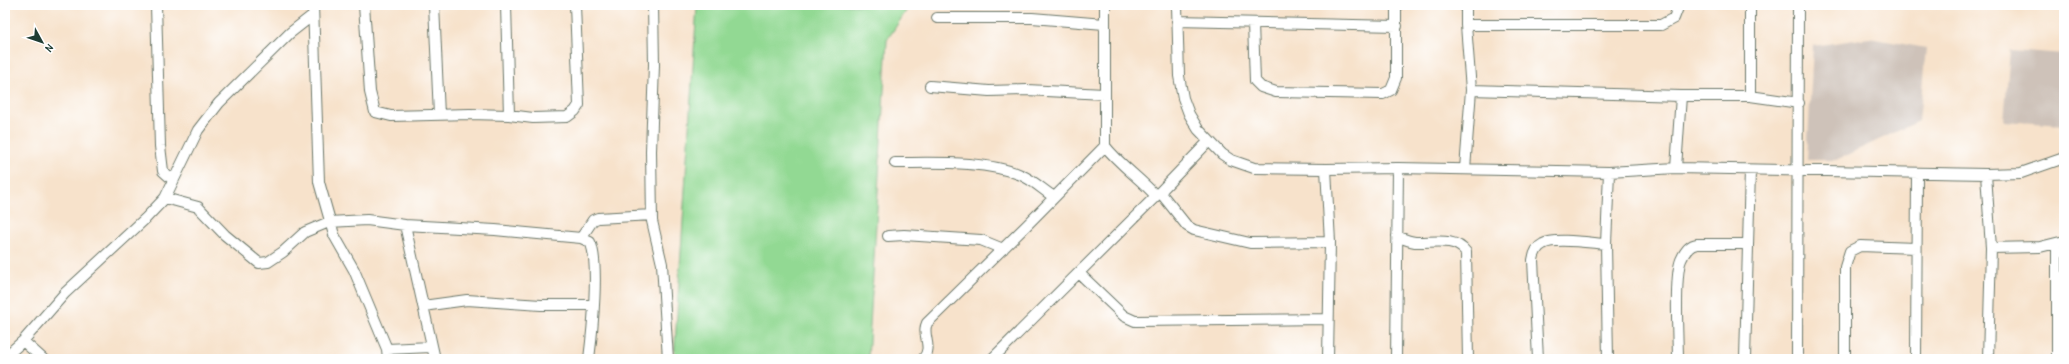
<svg xmlns="http://www.w3.org/2000/svg" width="2069" height="364" font-family="'Patrick Hand',sans-serif">
  <style>
    .industrial { fill: #cec2b9 }
    .green { fill: #92d993; stroke: #588b64 }
    .lines { fill: none; stroke-linecap: round; stroke-linejoin: round }
    .minor-casing { stroke: #6b7769; stroke-width: 12 }
    .minor { stroke: #fff; stroke-width: 10 }
  </style>
  <rect width="100%" height="100%" fill="#fff"/>
  <filter id="ink" filterUnits="userSpaceOnUse"><feTurbulence type="fractalNoise" baseFrequency=".025" numOctaves="2"/><feDisplacementMap in="SourceGraphic" scale="8" xChannelSelector="R" yChannelSelector="G"/><feConvolveMatrix kernelMatrix="1 2 1 2 8 2 1 2 1" color-interpolation-filters="sRGB"/></filter>
  <filter id="wash" filterUnits="userSpaceOnUse"><feTurbulence type="fractalNoise" baseFrequency=".012" numOctaves="4" result="noise"/><feDisplacementMap in="SourceGraphic" scale="16" xChannelSelector="R" yChannelSelector="G"/><feGaussianBlur stdDeviation="0.9" result="paint"/><feColorMatrix in="noise" values="0 0 0 0 0 0 0 0 0 0 0 0 0 0 0 0 0 1.4 0 .05"/><feComposite in="paint" operator="in"/></filter>
  <g filter="url(#wash)">
    <rect width="100%" height="100%" fill="#f7e2cb"/>
    <path class="industrial" d="M1869 38 1926 48 1919 121 1836 160H1807L1813 46Z
      M2010 50 2064 54V125L2004 121Z"/>
    <path class="green" d="M697 5H910L887 40 868 359H674Z"/>
  </g>
  <g filter="url(#ink)">
    <g class="lines">
      <g class="minor-casing">
        <path id="minor" d="M156 5 160 146 163 171 173 180
          M313 5 319 182 334 235 354 270 387 349 388 359
          M364 5 370 92 375 112 391 116 470 114 509 115 533 118 567 117 575 111 579 105 575 5
          M434 5 439 115
          M506 5 509 115
          M653 5 654 65 651 151 652 221 662 264 668 359
          M1177 5 1179 76 1183 98 1189 114 1198 129 1222 154 1231 160 1254 168 1326 169 1398 168 1609 172 1676 168 1986 174 2021 173 2064 158
          M937 18H1032L1104 24
          M1177 21 1397 26
          M1253 23 1255 81 1261 87 1276 92 1383 94 1391 90 1396 78V5
          M1466 25H1661L1674 18 1679 5
          M930 86 989 91 1027 90 1104 94
          M1471 90 1681 96H1750L1799 103
          M1750 96V5
          M895 163C933 163 986 160 1021 175 1033 180 1043 190 1054 197
          M1676 168 1681 96
          M1326 169 1330 242 1328 359
          M1465 169 1471 90 1466 25V5
          M1986 174 1991 248 1988 359
          M1160 192 1187 226 1194 230 1250 243 1330 242
          M1156 196 1209 141
          M165 198 198 207 225 235 259 263 268 262 283 252 305 232 329 222 367 220 405 225 495 230 581 238 590 242C600 261 592 335 589 359
          M405 225 435 359
          M888 236 904 235 981 240 1003 249
          M1397 236C1402 238 1408 241 1415 242 1432 243 1454 236 1466 252L1468 359
          M581 238 593 220 598 218 652 215
          M1991 248 2040 247 2064 241
          M1079 273 1124 316 1135 321 1327 319
          M423 306 467 300 541 305H594
          M23 341 43 359
          M387 349 431 347
          M5 357 23 341 65 293 146 218 165 198 198 130 219 103 290 33 313 15
          M923 359C934 347 921 335 927 323L1027 225 1105 146V5
          M992 359 1156 196C1140 178 1120 165 1105 146
          M1396 359 1398 168
          M1538 359 1533 260C1534 254 1537 247 1543 244 1555 237 1591 243 1606 244
          M1608 359 1606 244 1609 172
          M1678 359C1678 338 1674 277 1681 260 1684 253 1689 245 1697 244H1748
          M1745 359 1750 170
          M1797 359 1798 5
          M1845 359V267L1850 251 1860 246 1916 248
          M1916 359 1917 173
          M2057 359V244"/>
      </g>
      <use href="#minor" class="minor"/>
    </g>
  </g>
  <rect width="2069" height="364" fill="none" stroke="#fff" stroke-width="20"/>
  <g transform="translate(42 42) rotate(130)" stroke="#ffffff" stroke-width="3" paint-order="stroke">
  <path d="M0-3L7 15L0 10L-7 15Z" fill="#1f3d34"/>
  <text y="-6" font-size="11" font-weight="bold" text-anchor="middle" fill="#1f3d34">N</text>
  </g>
</svg>
